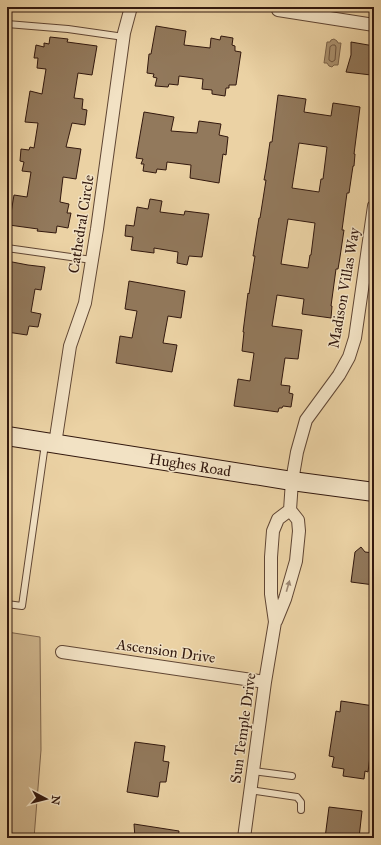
<svg xmlns="http://www.w3.org/2000/svg" width="381" height="845" font-family="'IM FELL Great Primer',serif">
  <style>
    .green { fill: #ccb28a; stroke: #7f654c }
    .water { fill: #ac9371; stroke: #7b6249 }
    .lines { fill: none; stroke-linecap: round; stroke-linejoin: round }
    .shore { stroke: #6f5640; stroke-width: 1 }
    .building { fill: #92795c; stroke: #32180e; fill-rule: evenodd }
    .lane-casing { stroke: #604634; stroke-width: 8 }
    .street-casing { stroke: #604634; stroke-width: 14 }
    .secondary-casing { stroke: #32180e; stroke-width: 20 }
    .lane { stroke: #f2e2c4; stroke-width: 6 }
    .street { stroke: #f2e2c4; stroke-width: 12 }
    .secondary { stroke: #f2e2c4; stroke-width: 18 }
    .oneway { fill: #9c8772 }
    .labels { text-anchor: middle; dominant-baseline: central; stroke-width: 3; stroke-linejoin: round; paint-order: stroke }
    .street-label { font-size: 15px; fill: #32180e; stroke: #f2e2c4 }
  </style>
  <rect width="100%" height="100%" fill="#ebd2a4"/>
  <filter id="stains"><feTurbulence type="fractalNoise" baseFrequency=".005" numOctaves="4"/><feColorMatrix values="0 0 0 0 .2 0 0 0 0 .09 0 0 0 0 .02 0 0 0 .5 -.17"/></filter>
  <radialGradient id="worn" r=".72"><stop offset=".6" stop-color="#630" stop-opacity="0"/><stop offset="1" stop-color="#630" stop-opacity=".3"/></radialGradient>
  <path class="green" d="M7 632 40 637 41 750 34 838H7Z"/>
  <path class="water" d="M334 39 337 41 338 43H341L338 65H334L332 67 329 66 327 63H324L327 42H330L331 40Z"/>
  <g class="lines">
    <path class="shore" d="M333 45H335L336 47 335 60 332 62 329 60V58L330 47Z"/>
  </g>
  <path class="building" d="M156 26 186 31 184 45 210 48 211 38 220 40 221 36 233 38 232 45 235 46V51L241 52 236 85H229V88H226L225 96 212 94V90L202 89 203 79 179 76 178 85 169 84 168 87 155 86 157 78 153 77 154 74 147 73 149 54H151Z
    M50 37 68 39 67 42 97 46 92 75 78 73 74 98 83 99 82 109 87 110 85 125 72 123 66 147 81 149 76 179 63 177 60 202 69 204 67 213H71L68 228 57 226 56 233 37 231 38 229 9 225 14 195 27 197 31 172 22 171 24 162 20 161 21 149 29 150 30 147 34 148 38 123 25 122 30 91 42 94 46 69 37 68 38 58H34L36 45 44 47V43L49 44Z
    M351 42 374 46 371 75 346 72 351 55Z
    M278 95 306 99 304 112 331 116 333 103 360 107 354 154H355L354 166H353L349 193H347L342 230H344L340 257 338 269H336L331 306H332L331 318 302 314 304 299 277 295 272 326 302 330 298 359 285 358 281 385 290 386 289 393 293 394 291 407 283 406 282 408H279L278 412 234 406 238 379 250 381 254 353 242 351 244 332H243L248 293 249 294 255 256H253L259 218H260L266 180H264L266 169 270 142H272ZM299 143 327 147 323 179H321L319 192 292 188ZM288 219 315 223 311 255H310L308 268 281 264Z
    M144 112 174 117 171 131 197 133 199 121 221 124 219 135 228 137 226 155 223 154 219 183 190 178 191 165 167 162 166 170 157 169 156 173 143 171 144 164H141L143 159 136 158Z
    M150 199 162 201 160 212 184 215 185 211 209 214 202 257 189 256 187 265 177 263 178 252 154 248V253L131 250 133 237 125 236 126 225 134 226 137 207 148 209Z
    M7 261 28 265 45 267 41 290 35 289 31 312 41 314 38 327 29 326 27 335 7 332Z
    M129 281 185 291 181 318 168 316 163 343 177 345 172 372 116 363 120 336 132 338 137 311 125 309Z
    M361 547 365 552 374 553V585L351 582 355 552Z
    M341 701 374 706V724L368 772 365 771 364 779 343 776 344 769 332 767 334 757 329 756 336 711 340 712Z
    M135 742 165 746 163 761 169 762 166 782H160L158 797 127 792Z
    M329 807 362 811 359 838H325Z
    M134 824 179 831 178 838H135Z"/>
  <g class="lines">
    <g class="lane-casing">
      <path id="lane" d="M7 24 68 29 124 37
        M7 248 92 260
        M7 604 22 606 45 444
        M253 771 292 776
        M250 790 297 797 301 802V810"/>
    </g>
    <g class="street-casing">
      <path id="street" d="M278 10 374 25
        M55 444 70 346 85 303 97 229 124 33 131 7
        M276 621 285 599 296 561 299 531 298 520 290 510
        M62 652 265 682
        M244 838 265 682 275 622 271 594V557L273 531 278 519 290 510 292 481 297 452 306 420 339 375 349 357 355 338 374 206"/>
    </g>
    <g class="secondary-casing">
      <path id="secondary" d="M7 436 292 481 374 492"/>
    </g>
    <use href="#lane" class="lane"/>
    <use href="#street" class="street"/>
    <use href="#secondary" class="secondary"/>
  </g>
  <defs><path id="oneway-solid" d="M-6-.8H1V-3.2L6.5 0L1 3.2V.8H-6Z"/></defs>
  <use class="oneway" href="#oneway-solid" transform="translate(288 586) rotate(-74)"/>
  <g class="labels">
    <g class="street-label">
      <text transform="translate(81 224) rotate(-81)">Cathedral Circle</text>
      <text transform="translate(344 288) rotate(-80)">Madison Villas Way</text>
      <text transform="translate(190 465) rotate(9)">Hughes Road</text>
      <text transform="translate(166 651) rotate(8)">Ascension Drive</text>
      <text transform="translate(243 728) rotate(-82)">Sun Temple Drive</text>
    </g>
  </g>
  <rect width="381" height="845" fill="none" stroke="#ebd2a4" stroke-width="24"/>
  <rect x="8" y="8" width="365" height="829" fill="none" stroke="#32180e" stroke-width="2"/>
  <rect x="12" y="12" width="357" height="821" fill="none" stroke="#32180e"/>
  <g transform="translate(46 799) rotate(97)" stroke="#f2e2c4" stroke-width="3" paint-order="stroke">
  <path d="M0-3L7 15L0 10L-7 15Z" fill="#32180e"/>
  <text y="-6" font-size="11" font-weight="bold" text-anchor="middle" fill="#32180e">N</text>
  </g>
  <rect width="100%" height="100%" filter="url(#stains)"/>
  <rect width="100%" height="100%" fill="url(#worn)"/>
</svg>
